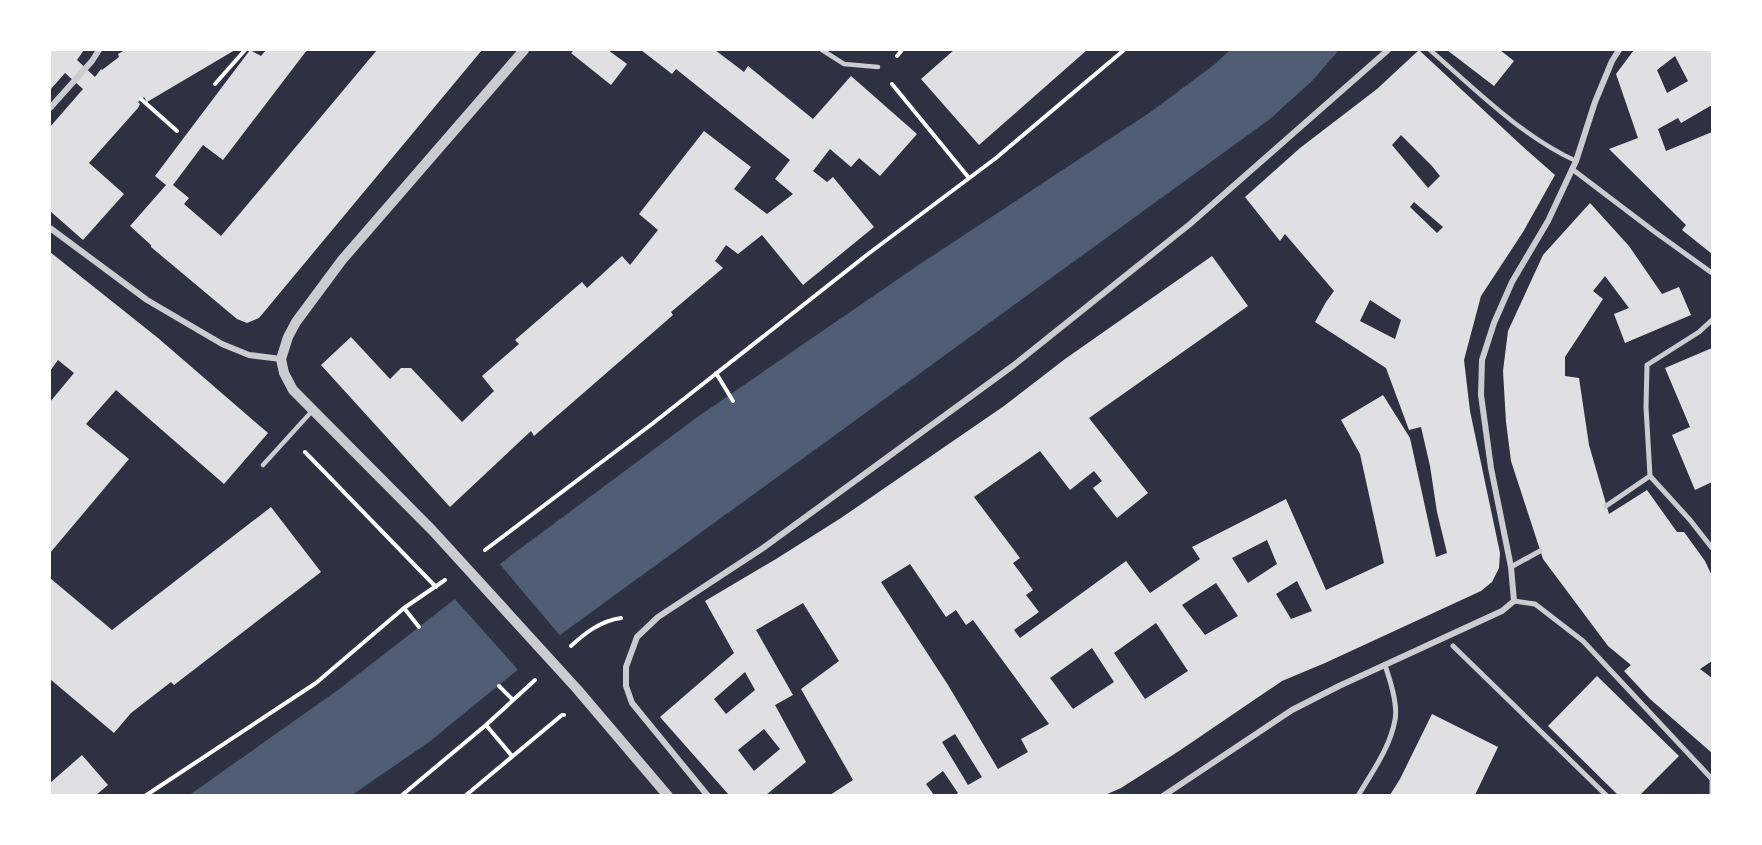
<svg xmlns="http://www.w3.org/2000/svg" width="1762" height="845" font-family="Barlow,sans-serif">
  <style>
    .water { fill: #4f5d75 }
    .pier { fill: #2d3142 }
    .building { fill: #e0e0e3; fill-rule: evenodd }
    .lines { fill: none; stroke-linecap: round; stroke-linejoin: round }
    .path { stroke: #fff; stroke-width: 4 }
    .service { stroke: #caccd0; stroke-width: 4.5 }
    .pedestrian { stroke: #caccd0; stroke-width: 5 }
    .minor { stroke: #caccd0; stroke-width: 6 }
    .tertiary { stroke: #caccd0; stroke-width: 10 }
  </style>
  <rect width="100%" height="100%" fill="#2d3142"/>
  <path class="water" d="M1230 50H1339L1312 81 1270 119 564 632 429 742 352 795 188 796 338 690 509 557 696 418 917 266 1152 111 1215 64Z"/>
  <path class="pier" d="M498 562 562 638 520 672 453 597Z"/>
  <path class="building" d="M50 50H84L77 60 95 77 101 69 102 70 119 57 118 54 125 50H235L147 102 144 97 138 102 140 104 138 108 89 163 124 194 83 240 50 211V127L83 89 65 73 50 90Z
    M250 50 261 56 266 50H307L223 160 203 145 173 185 189 198 184 204 221 236 377 50H482L259 318 247 323 237 319 151 247V245L130 226 166 185 155 176Z
    M574 50H608L627 64 611 85 571 53Z
    M641 50H715L744 72 748 66 813 119 851 76 917 134 880 176 859 158 851 167 830 149 813 171 827 182 833 177 874 227 803 285 762 235 738 254 726 245 715 261 723 268 671 312 673 315 534 436 531 431 450 507 321 365 351 337 390 379 401 368H411L462 422 494 391 482 376 519 344 515 340 582 282 587 288 622 256 630 265 658 230 639 214 704 131 751 167 734 189 767 214 793 194 775 179 790 160 676 69 672 74Z
    M954 50H1087L979 145 921 79Z
    M1419 50 1521 145 1555 175 1523 232 1481 296 1464 360 1470 411 1500 553 1499 568 1492 582 1481 591 1325 663 1282 681 1179 751 1121 788 1105 795H955L958 793 943 771 926 784 934 795H830L853 780 801 689 839 661 803 603 756 630 793 695 775 705 806 762 766 795H729L660 717 734 653 705 601 776 559 841 518 1004 406 1065 359 1212 256 1248 306 1089 418 1148 493 1117 518 1093 488 1102 481 1094 471 1070 490 1040 451 974 497 1020 558 1013 563 1033 590 1026 595 1039 612 1014 630 1020 638 1126 561 1150 593 1200 559 1192 547 1286 499 1326 590 1384 563 1360 454 1341 420 1383 395 1410 438 1436 557 1447 553 1437 512 1430 466 1421 427 1409 430 1386 368 1315 322 1326 302 1334 291 1285 234 1280 241 1245 197 1300 148 1377 89ZM1401 135 1432 166 1440 176 1428 188 1392 145ZM1414 202 1443 227 1437 233 1410 207ZM1370 300 1401 320 1395 339 1360 321ZM1267 540 1277 564 1248 583 1232 558ZM910 564 946 617 956 610 966 625 973 620 1049 724 1021 739 1028 752 998 769 948 685 881 582ZM1297 581 1312 611 1291 619 1276 594ZM1216 583 1238 616 1205 635 1182 605ZM1156 623 1188 671 1145 699 1114 653ZM1092 648 1114 682 1073 709 1050 678ZM745 672 755 690 726 714 714 699ZM764 729 780 749 754 771 738 750ZM955 734 982 777 968 785 942 742Z
    M1447 50H1500L1514 61 1494 86Z
    M1634 50H1712V105L1681 123 1678 118 1658 129 1666 151 1712 132V254L1682 230 1686 225 1609 149 1638 138 1616 74ZM1675 56 1688 81 1667 93 1657 70Z
    M1590 203 1629 246 1662 294 1679 287 1691 315 1625 343 1614 314 1629 308 1605 276 1593 291 1603 299 1565 357V376L1579 378 1589 445 1609 514 1647 490 1677 532H1684L1705 561 1712 576V661L1700 669 1712 678V753L1650 699 1624 671 1631 665 1608 646 1543 559 1511 461 1506 422 1503 371 1508 331 1543 255Z
    M50 252 158 338 268 433 224 484 116 390 86 424 129 459 50 553V402L74 373 58 360 50 371Z
    M1712 348V482L1695 490 1672 435 1690 427 1665 368Z
    M271 507 321 572 174 685 171 682 131 713 114 733 50 679V578L112 630Z
    M1597 676 1679 756 1640 795H1618L1548 726Z
    M1432 714 1498 747 1475 795H1390L1400 779Z
    M82 755 108 785 96 795H50V783Z"/>
  <g class="lines">
    <path class="path" d="M897 56 902 50
      M215 84 245 50
      M892 84 969 178
      M141 99 177 131
      M716 373 733 401
      M305 452 436 587
      M485 550 652 424 868 254 996 158 1124 50
      M404 608 419 627
      M571 646C586 632 601 621 621 618
      M499 686 513 700
      M486 725 512 756
      M145 796 316 683 404 608 445 580
      M401 796 486 725 535 680
      M465 796 562 715H564"/>
    <path class="service" d="M822 50 844 64 878 67
      M1430 50C1476 90 1520 135 1576 161
      M263 465 313 410"/>
    <path class="pedestrian" d="M1572 169 1655 232 1712 273
      M1712 320 1699 332 1647 365 1646 407 1650 476 1690 520 1712 548
      M1606 506 1650 476
      M1511 567 1540 551
      M1514 601 1535 604 1583 641 1712 779V796
      M1453 646 1607 796
      M1358 796C1372 772 1390 748 1395 720 1398 704 1390 680 1385 665"/>
    <path class="minor" d="M50 108 92 61 99 50
      M50 228 147 300 222 344 249 355 281 359
      M708 796 632 703 626 686V667L637 637 658 617 763 548 1014 365 1190 224 1388 50
      M1163 796 1292 710 1339 686 1502 611 1514 601 1511 567 1491 468 1481 395 1482 360 1494 323 1512 282 1548 221 1576 161 1595 102 1612 61 1619 50"/>
    <path class="tertiary" d="M524 50 342 260 296 322 288 337 281 359 284 373 293 390 432 530 577 689 668 796"/>
  </g>
  <rect width="1762" height="845" fill="none" stroke="#ffffff" stroke-width="102"/>
</svg>
